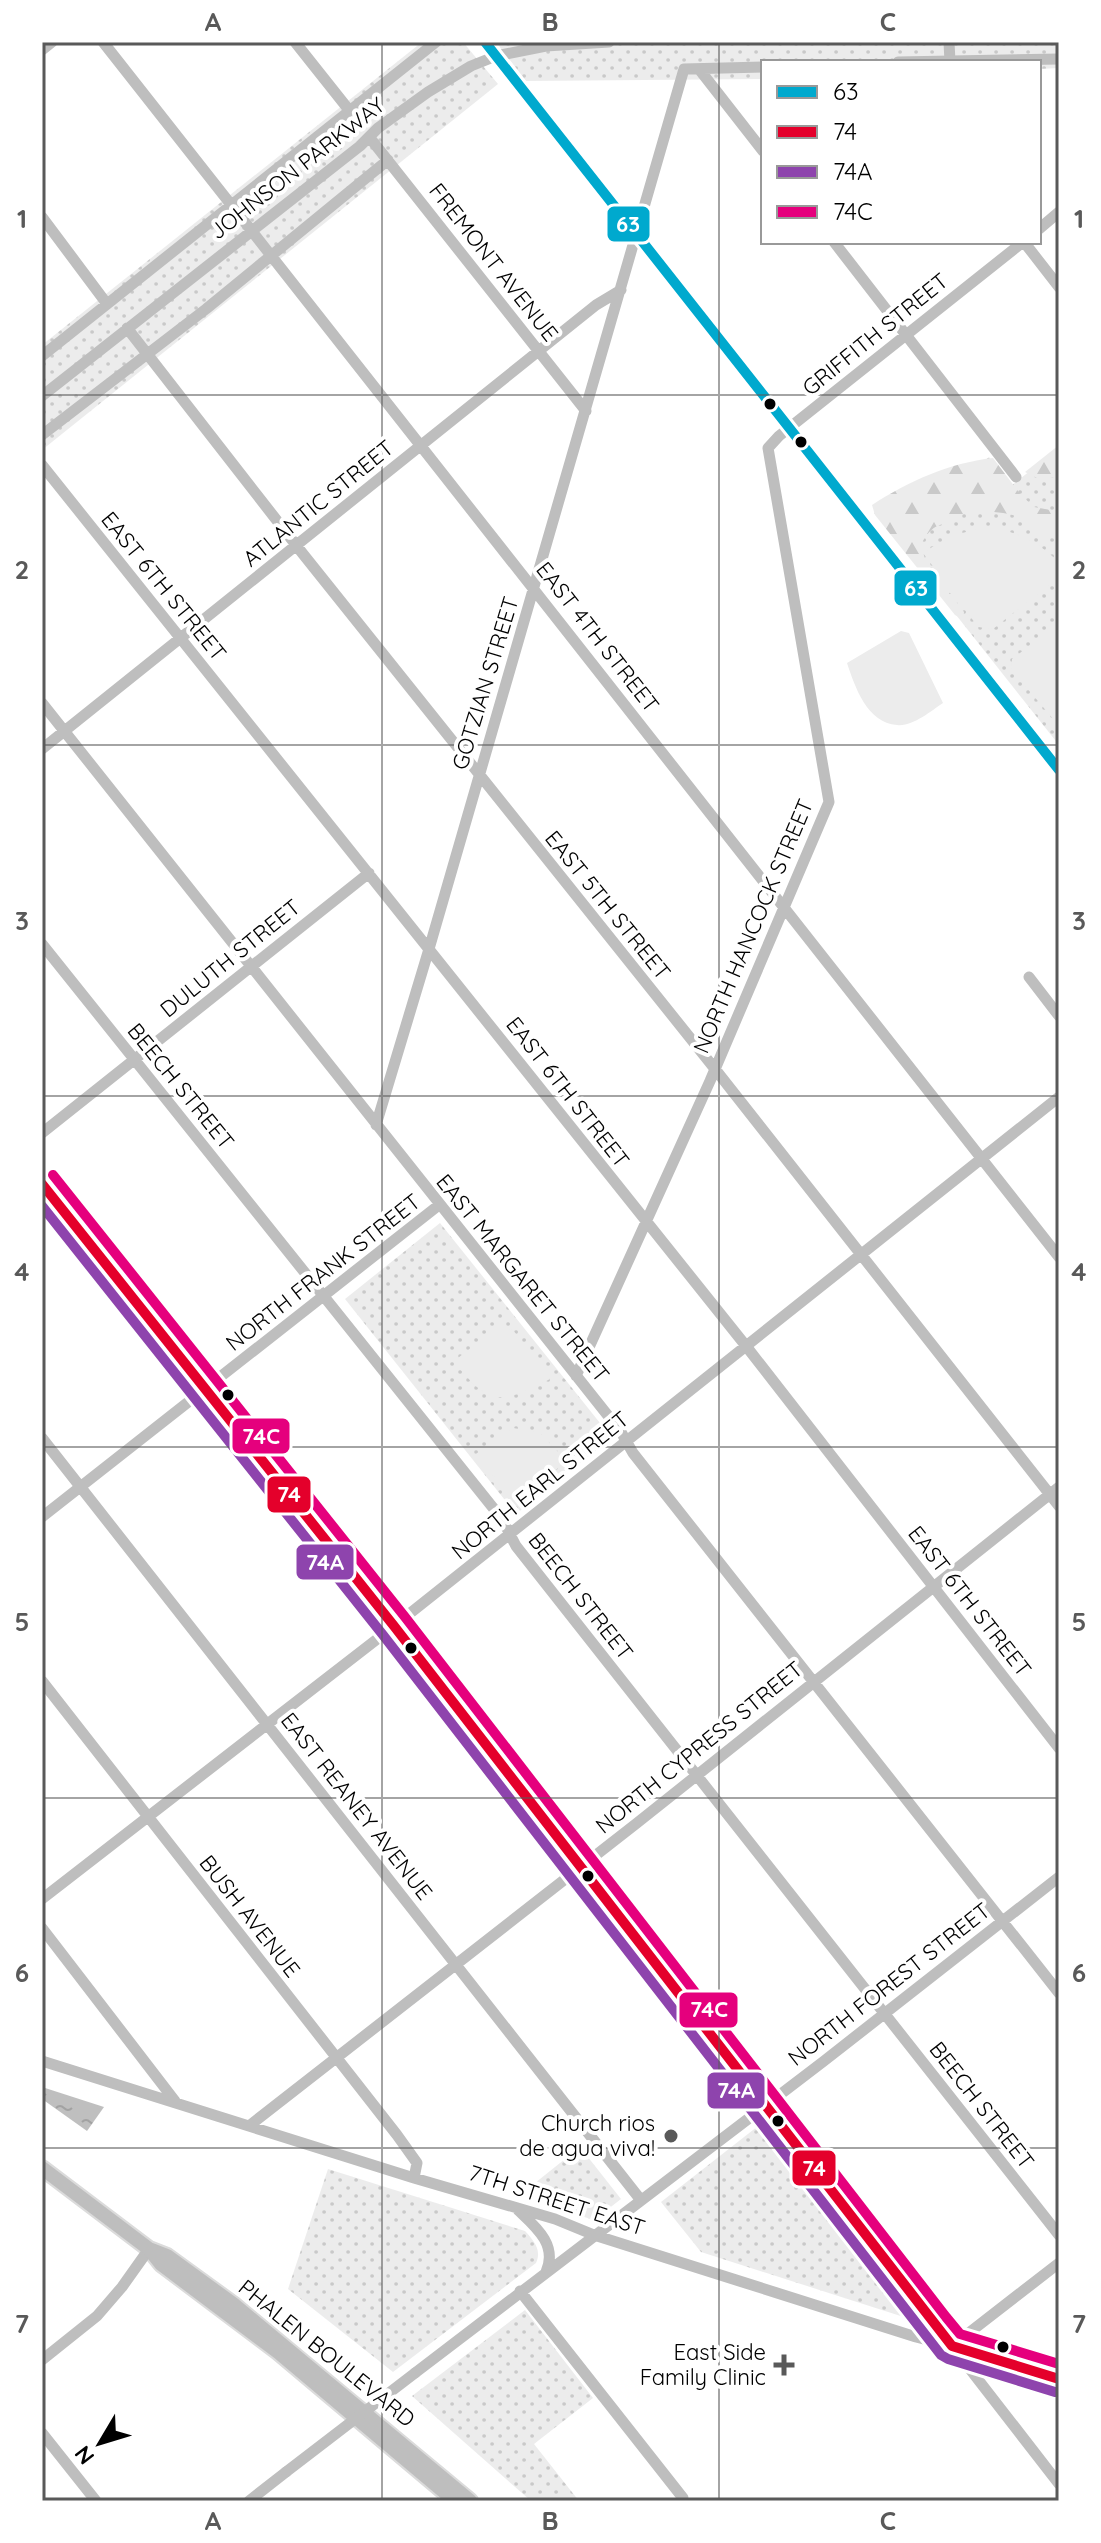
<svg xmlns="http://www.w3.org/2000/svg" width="1101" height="2543" font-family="Quicksand,sans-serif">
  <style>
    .grass { fill: url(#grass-dots) }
    .forest { fill: url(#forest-firs) }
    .pitch { fill: #ececec }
    .water { fill: url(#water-ripples) }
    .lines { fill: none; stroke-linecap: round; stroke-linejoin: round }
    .major-casing { stroke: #dbdbdb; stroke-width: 18 }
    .minor { stroke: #bebebe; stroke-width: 11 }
    .major { stroke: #bebebe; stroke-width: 14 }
    .minor-bridge { stroke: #bebebe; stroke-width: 11 }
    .bus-1-casing { stroke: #fff; stroke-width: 16 }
    .bus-2-casing { stroke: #fff; stroke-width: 16 }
    .bus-3-casing { stroke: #fff; stroke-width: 16 }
    .bus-4-casing { stroke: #fff; stroke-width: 16 }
    .bus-1 { stroke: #00a9ce; stroke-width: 10 }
    .bus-2 { stroke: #e4002b; stroke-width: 10 }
    .bus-3 { stroke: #8e44ad; stroke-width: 10 }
    .bus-4 { stroke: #e5007d; stroke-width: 10 }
    .grid { fill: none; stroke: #595959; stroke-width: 2; stroke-opacity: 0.55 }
    .bus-dot { fill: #000; stroke: #fff; stroke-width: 3 }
    .poi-dot { fill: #595959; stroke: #fff; stroke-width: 3 }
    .labels { text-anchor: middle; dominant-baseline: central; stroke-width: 8; stroke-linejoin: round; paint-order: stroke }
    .street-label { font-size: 22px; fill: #000; stroke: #fff }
    .poi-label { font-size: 22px; fill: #000; stroke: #fff; text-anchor: end }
    .line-badge { stroke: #fff; stroke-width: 3 }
    .badge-label { font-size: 22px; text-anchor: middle; font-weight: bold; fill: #fff }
    .neatline { fill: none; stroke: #595959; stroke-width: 3 }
    .grid-label { font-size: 26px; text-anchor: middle; font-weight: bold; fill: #595959 }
  </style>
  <defs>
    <pattern id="grass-dots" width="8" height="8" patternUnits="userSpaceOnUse" patternTransform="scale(2)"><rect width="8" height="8" fill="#ececec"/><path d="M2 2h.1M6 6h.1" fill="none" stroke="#c9c9c9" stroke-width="1.8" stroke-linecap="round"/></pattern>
    <pattern id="forest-firs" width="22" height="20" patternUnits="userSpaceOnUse" patternTransform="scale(2)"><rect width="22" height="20" fill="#ececec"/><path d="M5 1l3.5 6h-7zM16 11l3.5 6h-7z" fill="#c9c9c9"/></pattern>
    <pattern id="water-ripples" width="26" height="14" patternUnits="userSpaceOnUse" patternTransform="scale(2)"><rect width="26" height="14" fill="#bfbfbf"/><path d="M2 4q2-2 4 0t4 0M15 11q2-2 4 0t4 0" fill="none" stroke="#a2a2a2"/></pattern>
  </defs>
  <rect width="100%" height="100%" fill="#fff"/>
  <path class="grass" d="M422 42H463L498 84 42 450V345Z
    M496 42H1059V68L1039 69V62H763V79L526 81Z
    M1059 448V745L892 534 989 457 1011 486Z
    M440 1223 612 1438 516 1514 345 1299Z
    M762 2123 912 2317 910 2319 701 2252 661 2202Z
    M580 2147 621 2199 594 2220 555 2208 535 2183Z
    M328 2169 525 2231C534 2241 542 2250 536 2263L393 2372 288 2289Z
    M525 2310 593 2398 534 2444 579 2501H531L412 2396Z"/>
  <path class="forest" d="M1059 445V477L1039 479 1025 472Z
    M993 458 1021 495 1034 507 1056 511 1059 514V538C1038 541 1032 521 1016 516 1000 511 981 511 965 512 947 530 935 516 921 545L925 559 964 612 963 619 955 615 875 515 872 505C909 481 949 463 993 458Z"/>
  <path class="pitch" d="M988 527C1021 533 1035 540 1059 562V577L993 629 978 627 923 553C945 538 963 531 988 527Z
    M1059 623V726L1011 669 1012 659Z
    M901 631 909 633 943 703C931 711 912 727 897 725 867 723 855 687 847 663Z
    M498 1327 513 1330 550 1379C501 1405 488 1406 454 1361Z
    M513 1428 539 1432 567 1461 520 1498H511L476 1454Z"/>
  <path class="water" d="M42 2087 104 2107 87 2131 42 2099Z"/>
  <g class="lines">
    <g class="major-casing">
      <path id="major" d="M42 1184 394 1626 935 2326 952 2346 1059 2379
        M42 2168 149 2249 161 2264 278 2352 455 2501
        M149 2249 167 2256 233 2304 470 2501"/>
    </g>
    <path class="minor" d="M103 42 1059 1257
      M295 42 349 110
      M485 42 1059 770
      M949 42 950 62
      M42 50 52 42
      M898 62 1059 59
      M699 69 763 151
      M370 138 586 411
      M42 217 107 304
      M1039 229 1059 212
      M834 242 1016 477
      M1024 242 1059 287
      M127 328 303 554 715 1069 1059 1506
      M42 356 436 42
      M42 396 360 146 378 128 428 92 471 66 496 56 546 46 609 42
      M42 435 206 309 388 160
      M42 465 746 1346 1059 1748
      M42 703 621 1432 633 1453 1059 1993
      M42 749 596 305 621 290
      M42 944 502 1519 516 1546 1059 2235
      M1029 977 1059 1016
      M376 1125 429 949 684 69 763 67
      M42 1133 369 873
      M576 1376 710 1081 829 802 768 448 779 436 1023 242
      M42 1438 640 2199
      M42 1517 439 1205
      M42 1681 397 2135 417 2163 414 2178
      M42 1899 394 1626 1059 1097
      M42 1928 175 2101
      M42 2061 414 2178 555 2219 594 2235 916 2337 951 2346
      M249 2126 637 1823 1059 1487
      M518 2210C536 2227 558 2245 546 2272
      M520 2291 683 2498
      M952 2346 1059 2484
      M952 2346 1059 2263
      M42 2360 97 2316 122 2287 149 2249
      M415 2373 824 2061 1059 1877
      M42 2433 96 2501
      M249 2501 286 2472"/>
    <use href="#major" class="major"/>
    <path class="minor-bridge" d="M286 2472 415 2373"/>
    <g class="bus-1-casing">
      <path id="bus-1" d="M485 42 1059 770"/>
    </g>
    <g class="bus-2-casing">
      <path id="bus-2" d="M42 1184 394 1626 952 2346 1059 2379"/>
    </g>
    <g class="bus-3-casing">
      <path id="bus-3" d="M42 1206 383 1635 941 2355 948 2359 1055 2392"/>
    </g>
    <g class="bus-4-casing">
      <path id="bus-4" d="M53 1175 405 1617 946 2317 960 2334 1059 2364"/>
    </g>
    <use href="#bus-1" class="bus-1"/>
    <use href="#bus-2" class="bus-2"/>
    <use href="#bus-3" class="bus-3"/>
    <use href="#bus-4" class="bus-4"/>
  </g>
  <path class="grid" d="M382 42V2501M719 42V2501M42 395H1059M42 745H1059M42 1096H1059M42 1447H1059M42 1798H1059M42 2148H1059"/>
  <g class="bus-dot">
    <circle cx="770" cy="404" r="7"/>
    <circle cx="801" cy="442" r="7"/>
    <circle cx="228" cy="1395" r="7"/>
    <circle cx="411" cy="1648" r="7"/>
    <circle cx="588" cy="1876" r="7"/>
    <circle cx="778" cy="2121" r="7"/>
    <circle cx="1003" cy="2347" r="7"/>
  </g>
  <g class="poi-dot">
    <circle cx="671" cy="2136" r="8"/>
    <path d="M780 2353h8v8h8v8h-8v8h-8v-8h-8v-8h8z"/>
  </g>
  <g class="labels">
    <g class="street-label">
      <text transform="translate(297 168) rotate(-38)">JOHNSON PARKWAY</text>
      <text transform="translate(494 262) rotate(52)">FREMONT AVENUE</text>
      <text transform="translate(875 334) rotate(-39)">GRIFFITH STREET</text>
      <text transform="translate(318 503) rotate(-39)">ATLANTIC STREET</text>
      <text transform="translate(164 586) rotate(51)">EAST 6TH STREET</text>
      <text transform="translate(598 637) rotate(52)">EAST 4TH STREET</text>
      <text transform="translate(485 683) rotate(-73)">GOTZIAN STREET</text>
      <text transform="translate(608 905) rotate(51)">EAST 5TH STREET</text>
      <text transform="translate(753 926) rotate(-67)">NORTH HANCOCK STREET</text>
      <text transform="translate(230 958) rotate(-39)">DULUTH STREET</text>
      <text transform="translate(181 1086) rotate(51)">BEECH STREET</text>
      <text transform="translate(568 1092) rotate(52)">EAST 6TH STREET</text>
      <text transform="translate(323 1272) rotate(-38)">NORTH FRANK STREET</text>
      <text transform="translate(523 1278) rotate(51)">EAST MARGARET STREET</text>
      <text transform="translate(540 1485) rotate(-39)">NORTH EARL STREET</text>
      <text transform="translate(581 1596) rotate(52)">BEECH STREET</text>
      <text transform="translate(970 1601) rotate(52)">EAST 6TH STREET</text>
      <text transform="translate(699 1747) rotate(-39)">NORTH CYPRESS STREET</text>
      <text transform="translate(357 1806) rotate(52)">EAST REANEY AVENUE</text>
      <text transform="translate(250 1916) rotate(52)">BUSH AVENUE</text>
      <text transform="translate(889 1984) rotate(-38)">NORTH FOREST STREET</text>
      <text transform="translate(982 2105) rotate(52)">BEECH STREET</text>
      <text transform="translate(557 2200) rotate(18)">7TH STREET EAST</text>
      <text transform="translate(327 2353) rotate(39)">PHALEN BOULEVARD</text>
    </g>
    <g class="poi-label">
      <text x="655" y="2123">Church rios<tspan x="655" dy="25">de agua viva!</tspan></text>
      <text x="766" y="2352">East Side<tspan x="766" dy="25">Family Clinic</tspan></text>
    </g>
  </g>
  <g class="line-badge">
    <rect x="606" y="205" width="45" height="38" rx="8" fill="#00a9ce"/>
    <rect x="893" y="569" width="45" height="38" rx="8" fill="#00a9ce"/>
    <rect x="231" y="1417" width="60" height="38" rx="8" fill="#e5007d"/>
    <rect x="266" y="1475" width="46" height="39" rx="8" fill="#e4002b"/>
    <rect x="295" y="1543" width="60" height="38" rx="8" fill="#8e44ad"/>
    <rect x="678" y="1991" width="61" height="38" rx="8" fill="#e5007d"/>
    <rect x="706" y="2071" width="60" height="39" rx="8" fill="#8e44ad"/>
    <rect x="791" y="2149" width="46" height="38" rx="8" fill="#e4002b"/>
  </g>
  <g class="badge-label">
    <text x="628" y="232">63</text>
    <text x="916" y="596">63</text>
    <text x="261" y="1444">74C</text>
    <text x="289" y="1502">74</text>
    <text x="325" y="1570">74A</text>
    <text x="709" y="2017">74C</text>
    <text x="736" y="2098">74A</text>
    <text x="814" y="2176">74</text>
  </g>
  <rect width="1101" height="2543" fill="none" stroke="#ffffff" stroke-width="88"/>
  <rect x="761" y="60" width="280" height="184" fill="#ffffff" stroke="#999999" stroke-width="2"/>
  <rect x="777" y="86" width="40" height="12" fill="#00a9ce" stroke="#999999" stroke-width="2"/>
  <text x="833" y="100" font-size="24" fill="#000000">63</text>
  <rect x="777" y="126" width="40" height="12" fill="#e4002b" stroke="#999999" stroke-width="2"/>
  <text x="833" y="140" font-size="24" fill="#000000">74</text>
  <rect x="777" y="166" width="40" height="12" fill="#8e44ad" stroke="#999999" stroke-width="2"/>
  <text x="833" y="180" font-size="24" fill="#000000">74A</text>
  <rect x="777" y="206" width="40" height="12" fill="#e5007d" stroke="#999999" stroke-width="2"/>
  <text x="833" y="220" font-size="24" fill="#000000">74C</text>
  <g transform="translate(100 2443) rotate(232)" stroke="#ffffff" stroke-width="6" paint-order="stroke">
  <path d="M0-6L14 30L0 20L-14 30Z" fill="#000000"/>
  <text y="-12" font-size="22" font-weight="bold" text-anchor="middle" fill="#000000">N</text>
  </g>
  <rect x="44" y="44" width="1013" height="2455" class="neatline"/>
  <g class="grid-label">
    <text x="213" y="31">A</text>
    <text x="550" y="31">B</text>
    <text x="888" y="31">C</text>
    <text x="22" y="228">1</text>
    <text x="1079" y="228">1</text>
    <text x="22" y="579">2</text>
    <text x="1079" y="579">2</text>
    <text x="22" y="930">3</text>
    <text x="1079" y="930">3</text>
    <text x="22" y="1281">4</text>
    <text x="1079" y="1281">4</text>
    <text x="22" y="1631">5</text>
    <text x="1079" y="1631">5</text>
    <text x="22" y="1982">6</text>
    <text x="1079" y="1982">6</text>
    <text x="22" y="2333">7</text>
    <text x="1079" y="2333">7</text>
    <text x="213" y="2530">A</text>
    <text x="550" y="2530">B</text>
    <text x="888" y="2530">C</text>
  </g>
</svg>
